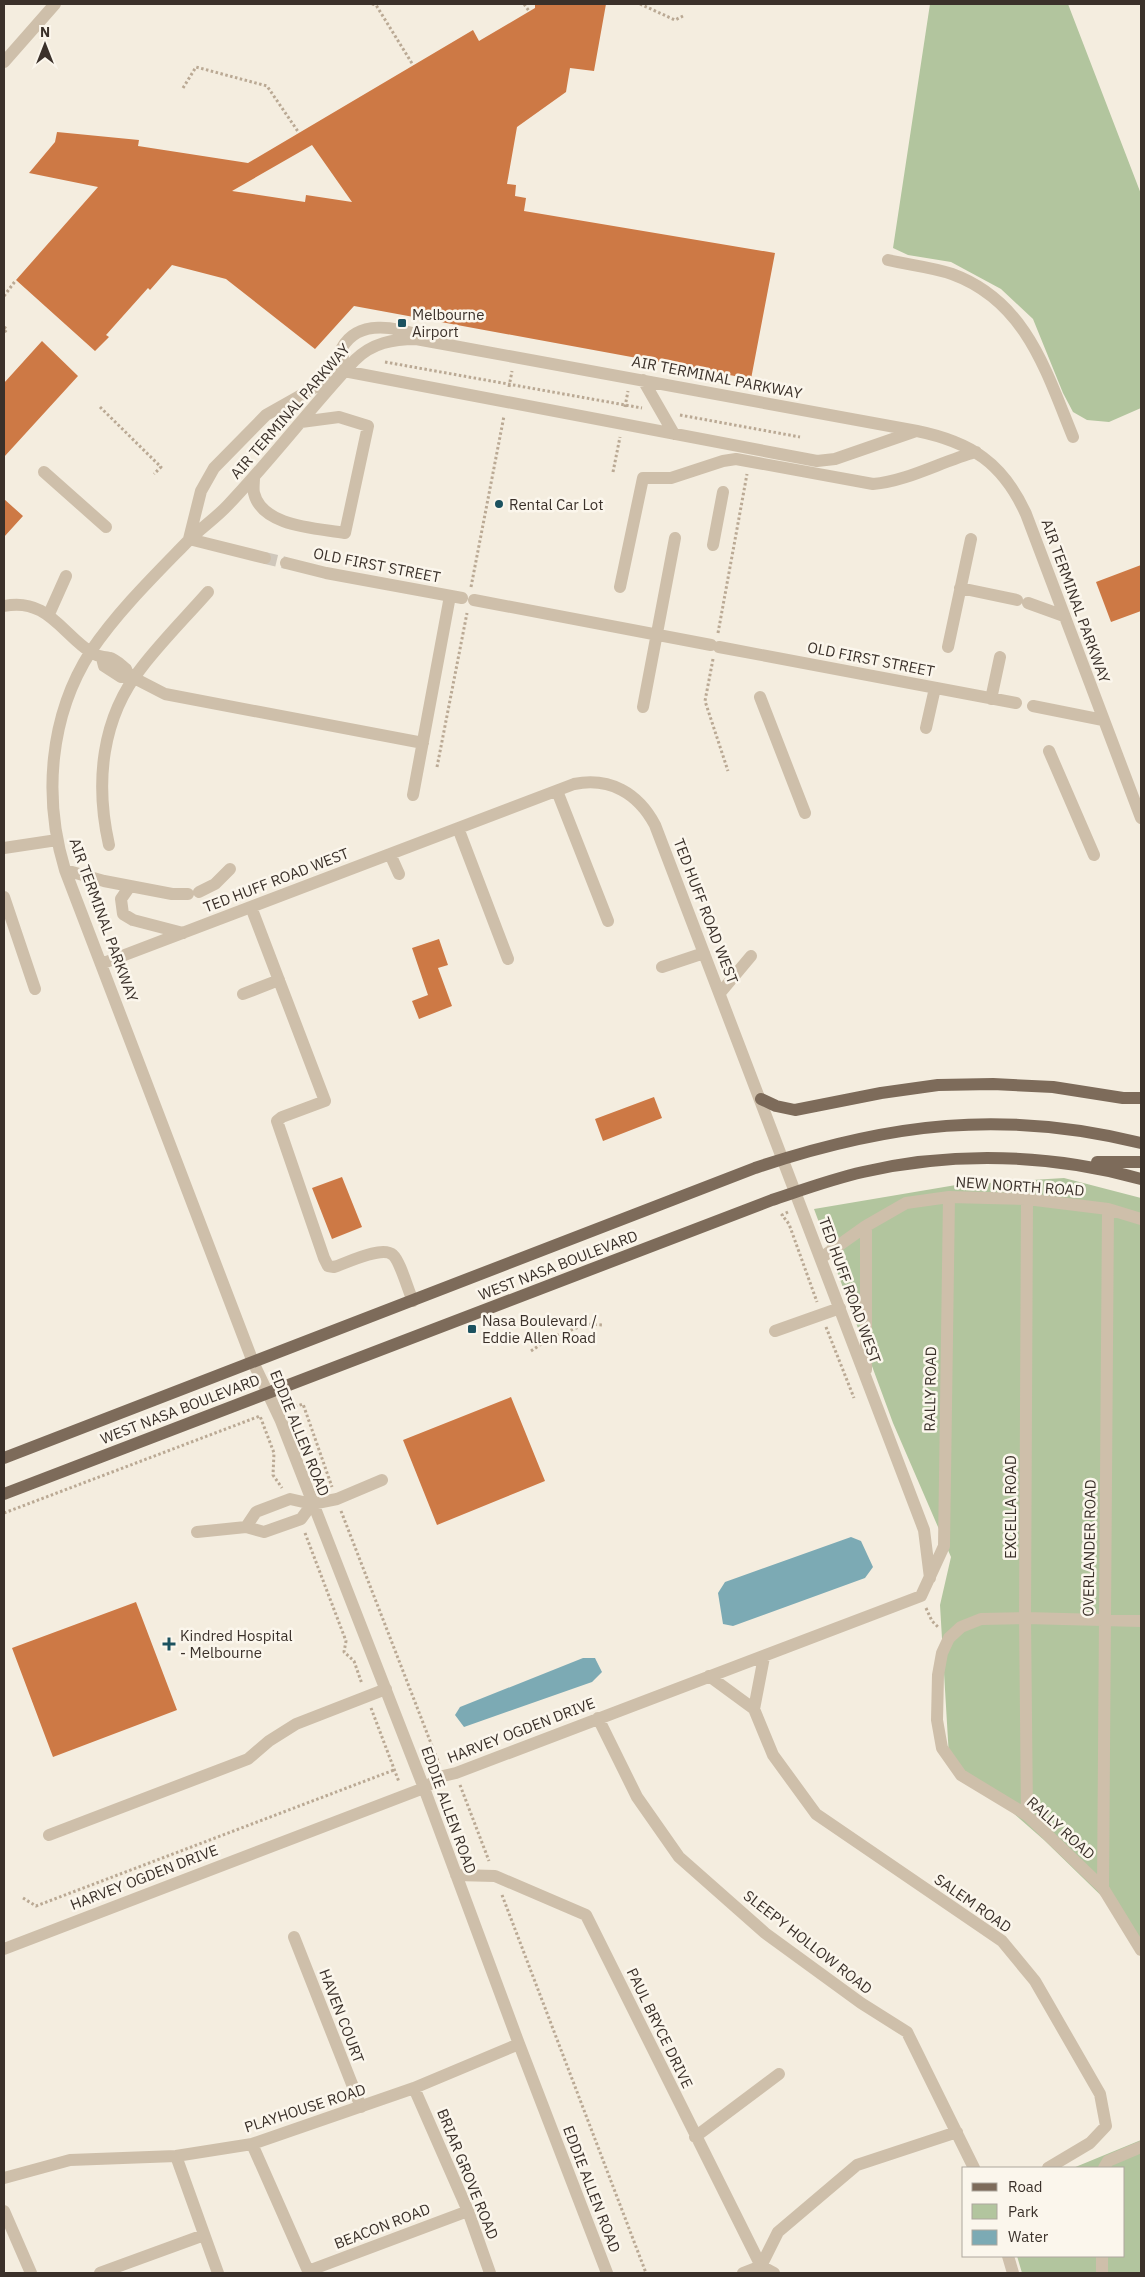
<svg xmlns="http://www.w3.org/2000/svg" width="1145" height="2277" font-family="'IBM Plex Sans',sans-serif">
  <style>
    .green { fill: #b2c59e }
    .water { fill: #7caab4 }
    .building { fill: #cd7945; fill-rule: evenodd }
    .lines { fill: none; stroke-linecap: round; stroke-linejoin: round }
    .minor-tunnel { stroke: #cfc7bb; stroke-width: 12; stroke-dasharray: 12 6; stroke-linecap: butt }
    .path { stroke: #baa994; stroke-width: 3; stroke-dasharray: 2.5 2.5; stroke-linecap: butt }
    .minor { stroke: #cebfaa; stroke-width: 12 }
    .major { stroke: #7d6b5a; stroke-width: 12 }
    .poi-dot { fill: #1c525f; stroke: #fbf6ec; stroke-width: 2 }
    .labels { text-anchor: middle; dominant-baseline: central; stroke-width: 5; stroke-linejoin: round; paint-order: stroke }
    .poi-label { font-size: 15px; fill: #3b312a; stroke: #fbf6ec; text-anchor: start }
    .street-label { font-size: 15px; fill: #3b312a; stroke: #fbf6ec }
  </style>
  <rect width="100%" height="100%" fill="#f4eddf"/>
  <path class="green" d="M930 4H1068L1141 194V408L1109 422 1087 420 1073 412 1063 393 1033 319 1001 289 951 262 908 255 893 248Z
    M1064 1178 1141 1198V1949L1121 1915 1044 1840 949 1757 940 1605 951 1557 893 1423 814 1209 956 1185Z
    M1141 2140V2273H1022L1017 2256H1124V2168H1073Z"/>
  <path class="water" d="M851 1537 861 1541 873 1567 865 1578 733 1626 723 1624 718 1593 725 1582Z
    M583 1658H595L602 1672 592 1682 464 1727 455 1715 460 1707Z"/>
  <path class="building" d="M535 4H606L594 71 570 68 566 92 517 127 507 184 516 185 515 196 526 198 524 211 775 253 751 379 354 306 315 349 226 279 172 265 150 290 148 288 106 335 109 337 95 351 16 280 98 187 29 173 55 142 57 132 139 140 138 146 248 163 473 30 479 41 535 8ZM312 145 352 202 306 195 305 202 232 191Z
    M42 341 78 376 4 457V383Z
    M4 499 23 516 4 537Z
    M1141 565V611L1111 622 1096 582Z
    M439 939 448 965 438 968 452 1006 419 1019 412 1001 428 995 412 948Z
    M654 1097 662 1118 603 1141 595 1119Z
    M342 1177 362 1227 332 1239 312 1188Z
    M511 1397 545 1481 437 1525 403 1440Z
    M136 1602 177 1710 53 1757 12 1648Z"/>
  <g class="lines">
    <path class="minor-tunnel" d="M265 558 286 563"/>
    <path class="path" d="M372 4 376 5 413 65
      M524 4 529 11
      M640 4 675 20 683 16
      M183 88 196 67 267 86 299 133
      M4 296 16 280
      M4 327 7 329 4 333
      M385 362 642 408
      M509 387 512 371
      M100 407 161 467 154 474
      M625 407 628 391
      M680 415 800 437
      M613 472 620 437
      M471 587 504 416
      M718 633 747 474
      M713 659 705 701 728 771
      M437 767 467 613
      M788 1212 782 1215 789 1224 817 1302
      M826 1327 854 1398
      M531 1351 550 1338 587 1324 603 1325
      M290 1408 303 1404 332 1487
      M341 1511 439 1764
      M4 1513 260 1416 274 1453 273 1475 282 1488
      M305 1533 346 1641 344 1652 354 1661 362 1684
      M926 1608 932 1621 939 1628
      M371 1708 399 1782
      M460 1785 489 1861
      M502 1895 646 2273
      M23 1898 36 1906 394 1770"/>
    <path class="minor" d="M4 62 55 4
      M888 260C909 265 932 267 952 274 1026 301 1046 371 1073 437
      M344 371 342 348C358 319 396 327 421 336
      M643 380 674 434
      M44 472 106 527
      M254 478C254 482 253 489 254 493 262 527 317 528 345 533L368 426 339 417 301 422
      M189 539 201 491 214 468 266 415 344 371 817 461 835 459 916 431
      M189 539 265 558
      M713 545 723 492
      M286 563 326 573 462 598
      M620 587 643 478H671L723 461 736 459 873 484C908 481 942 461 976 452
      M960 588 1017 600
      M474 600 711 645
      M1028 603 1064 616
      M4 606C47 597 62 634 92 653 101 658 102 656 110 658 115 659 122 666 126 669L129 676
      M49 614 66 576
      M719 647 1016 703
      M948 647 971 539
      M102 658 104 666 121 677 129 676 134 678 165 694 423 743
      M760 697 805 813
      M991 699 1000 657
      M1033 706 1103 720
      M643 707 675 538
      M926 728 935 688
      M1049 751 1094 855
      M557 791 608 921
      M413 795 450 596
      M458 828 508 959
      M109 845C95 783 101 718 142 667 162 641 186 617 208 592
      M4 848 57 840
      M390 854 399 874
      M65 870 104 881 172 894H188
      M130 886 121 899 123 914 133 920 183 933
      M199 892 215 884 230 869
      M4 897 35 989
      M251 907 325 1101 282 1117 277 1121 324 1258 328 1266 334 1267C347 1263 382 1245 393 1255 400 1261 408 1290 413 1301
      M101 964 574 784C610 777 638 793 655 825L924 1530 930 1578
      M662 967 704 953
      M720 993 751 956
      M243 994 279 980
      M1027 1199 1025 1618 1027 1815
      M821 1258 866 1226 906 1203 949 1197 1027 1199 1108 1209 1141 1219
      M775 1331 840 1308
      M866 1370V1226
      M312 1504 301 1519 264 1532 246 1527 256 1512 290 1499 312 1504 337 1499 382 1480
      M197 1532 246 1527
      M1141 1621 1025 1618 981 1619 961 1627 949 1638 942 1653 938 1675 937 1720 942 1748 961 1775 1027 1815 1103 1888 1141 1950
      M709 1676 754 1709 764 1657
      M754 1709 773 1755 816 1814 1002 1941 1035 1981 1100 2094 1106 2126 1090 2143 1048 2168
      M598 1718 637 1797 679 1857 765 1933 861 2003 907 2032 974 2168
      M49 1835 248 1759 269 1741 296 1724 386 1689
      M456 1875 495 1876 586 1915 761 2266 774 2273
      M1103 1888 1108 1209
      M294 1937 361 2107
      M4 1949 424 1788 443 1776 456 1773 921 1596 944 1546 949 1197
      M414 2088 468 2211 490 2273
      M695 2137 779 2074
      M252 2144 309 2273
      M176 2156 218 2273
      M1104 2168 1108 2161 1141 2147
      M4 2178 70 2160 176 2156 252 2144 414 2088 519 2044
      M4 2211 31 2273
      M1008 2256 1013 2273
      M1102 2256V2273
      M308 2271 468 2211
      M100 2273 204 2235
      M607 2273 519 2044 424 1788 281 1421 253 1362 65 870C43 798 49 716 91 651 118 611 155 575 188 541 201 528 216 518 228 505 272 459 311 407 355 360 372 343 393 339 416 339L917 431C971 442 1003 463 1026 514L1141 818
      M743 2273 761 2266 778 2232 857 2165 957 2132"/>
    <path class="major" d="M761 1099 776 1106 795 1110 881 1093 938 1085 993 1084 1053 1087 1123 1098H1141
      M1097 1162H1141
      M4 1458 755 1168C889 1123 1003 1109 1141 1143
      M4 1494 772 1200C802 1190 832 1179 863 1172 954 1151 1052 1154 1141 1179"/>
  </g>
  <g class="poi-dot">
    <rect x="397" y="318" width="10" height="10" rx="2.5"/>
    <circle cx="499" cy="504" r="5"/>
    <rect x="467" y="1324" width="10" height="10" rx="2.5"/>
    <path d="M166.5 1636.5h5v5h5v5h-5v5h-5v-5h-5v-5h5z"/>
  </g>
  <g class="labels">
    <g class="poi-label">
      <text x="412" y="314">Melbourne<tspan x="412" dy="17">Airport</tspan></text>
      <text x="509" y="504">Rental Car Lot</text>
      <text x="482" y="1320">Nasa Boulevard /<tspan x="482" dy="17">Eddie Allen Road</tspan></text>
      <text x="180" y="1635">Kindred Hospital<tspan x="180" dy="17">- Melbourne</tspan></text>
    </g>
    <g class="street-label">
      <text transform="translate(717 377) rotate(11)">AIR TERMINAL PARKWAY</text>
      <text transform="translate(290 411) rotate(-49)">AIR TERMINAL PARKWAY</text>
      <text transform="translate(377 565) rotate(11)">OLD FIRST STREET</text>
      <text transform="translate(1076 601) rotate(70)">AIR TERMINAL PARKWAY</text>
      <text transform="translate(871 659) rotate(11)">OLD FIRST STREET</text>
      <text transform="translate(276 880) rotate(-21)">TED HUFF ROAD WEST</text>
      <text transform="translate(706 911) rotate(69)">TED HUFF ROAD WEST</text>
      <text transform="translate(104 920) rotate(70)">AIR TERMINAL PARKWAY</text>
      <text transform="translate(1020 1186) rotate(4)">NEW NORTH ROAD</text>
      <text transform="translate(558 1265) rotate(-21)">WEST NASA BOULEVARD</text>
      <text transform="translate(850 1290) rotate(70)">TED HUFF ROAD WEST</text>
      <text transform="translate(930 1389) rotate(-89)">RALLY ROAD</text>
      <text transform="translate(180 1409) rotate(-21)">WEST NASA BOULEVARD</text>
      <text transform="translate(300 1433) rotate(68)">EDDIE ALLEN ROAD</text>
      <text transform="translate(1010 1507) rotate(-90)">EXCELLA ROAD</text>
      <text transform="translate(1089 1548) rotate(-89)">OVERLANDER ROAD</text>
      <text transform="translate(521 1730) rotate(-21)">HARVEY OGDEN DRIVE</text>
      <text transform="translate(449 1810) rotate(70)">EDDIE ALLEN ROAD</text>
      <text transform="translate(1061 1828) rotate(42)">RALLY ROAD</text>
      <text transform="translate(144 1877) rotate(-21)">HARVEY OGDEN DRIVE</text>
      <text transform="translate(973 1903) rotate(35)">SALEM ROAD</text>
      <text transform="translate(808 1942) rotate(38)">SLEEPY HOLLOW ROAD</text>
      <text transform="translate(342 2016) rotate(69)">HAVEN COURT</text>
      <text transform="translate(660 2028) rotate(64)">PAUL BRYCE DRIVE</text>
      <text transform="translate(305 2108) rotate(-18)">PLAYHOUSE ROAD</text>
      <text transform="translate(468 2174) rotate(68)">BRIAR GROVE ROAD</text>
      <text transform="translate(592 2189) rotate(69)">EDDIE ALLEN ROAD</text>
      <text transform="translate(382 2226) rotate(-21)">BEACON ROAD</text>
    </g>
  </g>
  <rect width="1145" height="2277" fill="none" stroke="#3b312a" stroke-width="10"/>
  <rect x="962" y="2167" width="162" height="90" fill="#fbf6ec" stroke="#aea79e"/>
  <rect x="972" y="2183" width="25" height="8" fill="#7d6b5a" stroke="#aea79e"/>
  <text x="1008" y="2192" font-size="15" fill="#3b312a">Road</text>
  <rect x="972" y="2204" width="25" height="15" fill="#b2c59e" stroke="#aea79e"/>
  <text x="1008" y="2217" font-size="15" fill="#3b312a">Park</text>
  <rect x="972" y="2230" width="25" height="15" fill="#7caab4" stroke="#aea79e"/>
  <text x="1008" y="2242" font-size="15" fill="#3b312a">Water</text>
  <g transform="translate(45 45)" stroke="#fbf6ec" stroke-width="4" paint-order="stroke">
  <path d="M0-4L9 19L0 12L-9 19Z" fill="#3b312a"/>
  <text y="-8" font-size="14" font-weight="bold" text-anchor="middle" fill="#3b312a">N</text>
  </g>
</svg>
